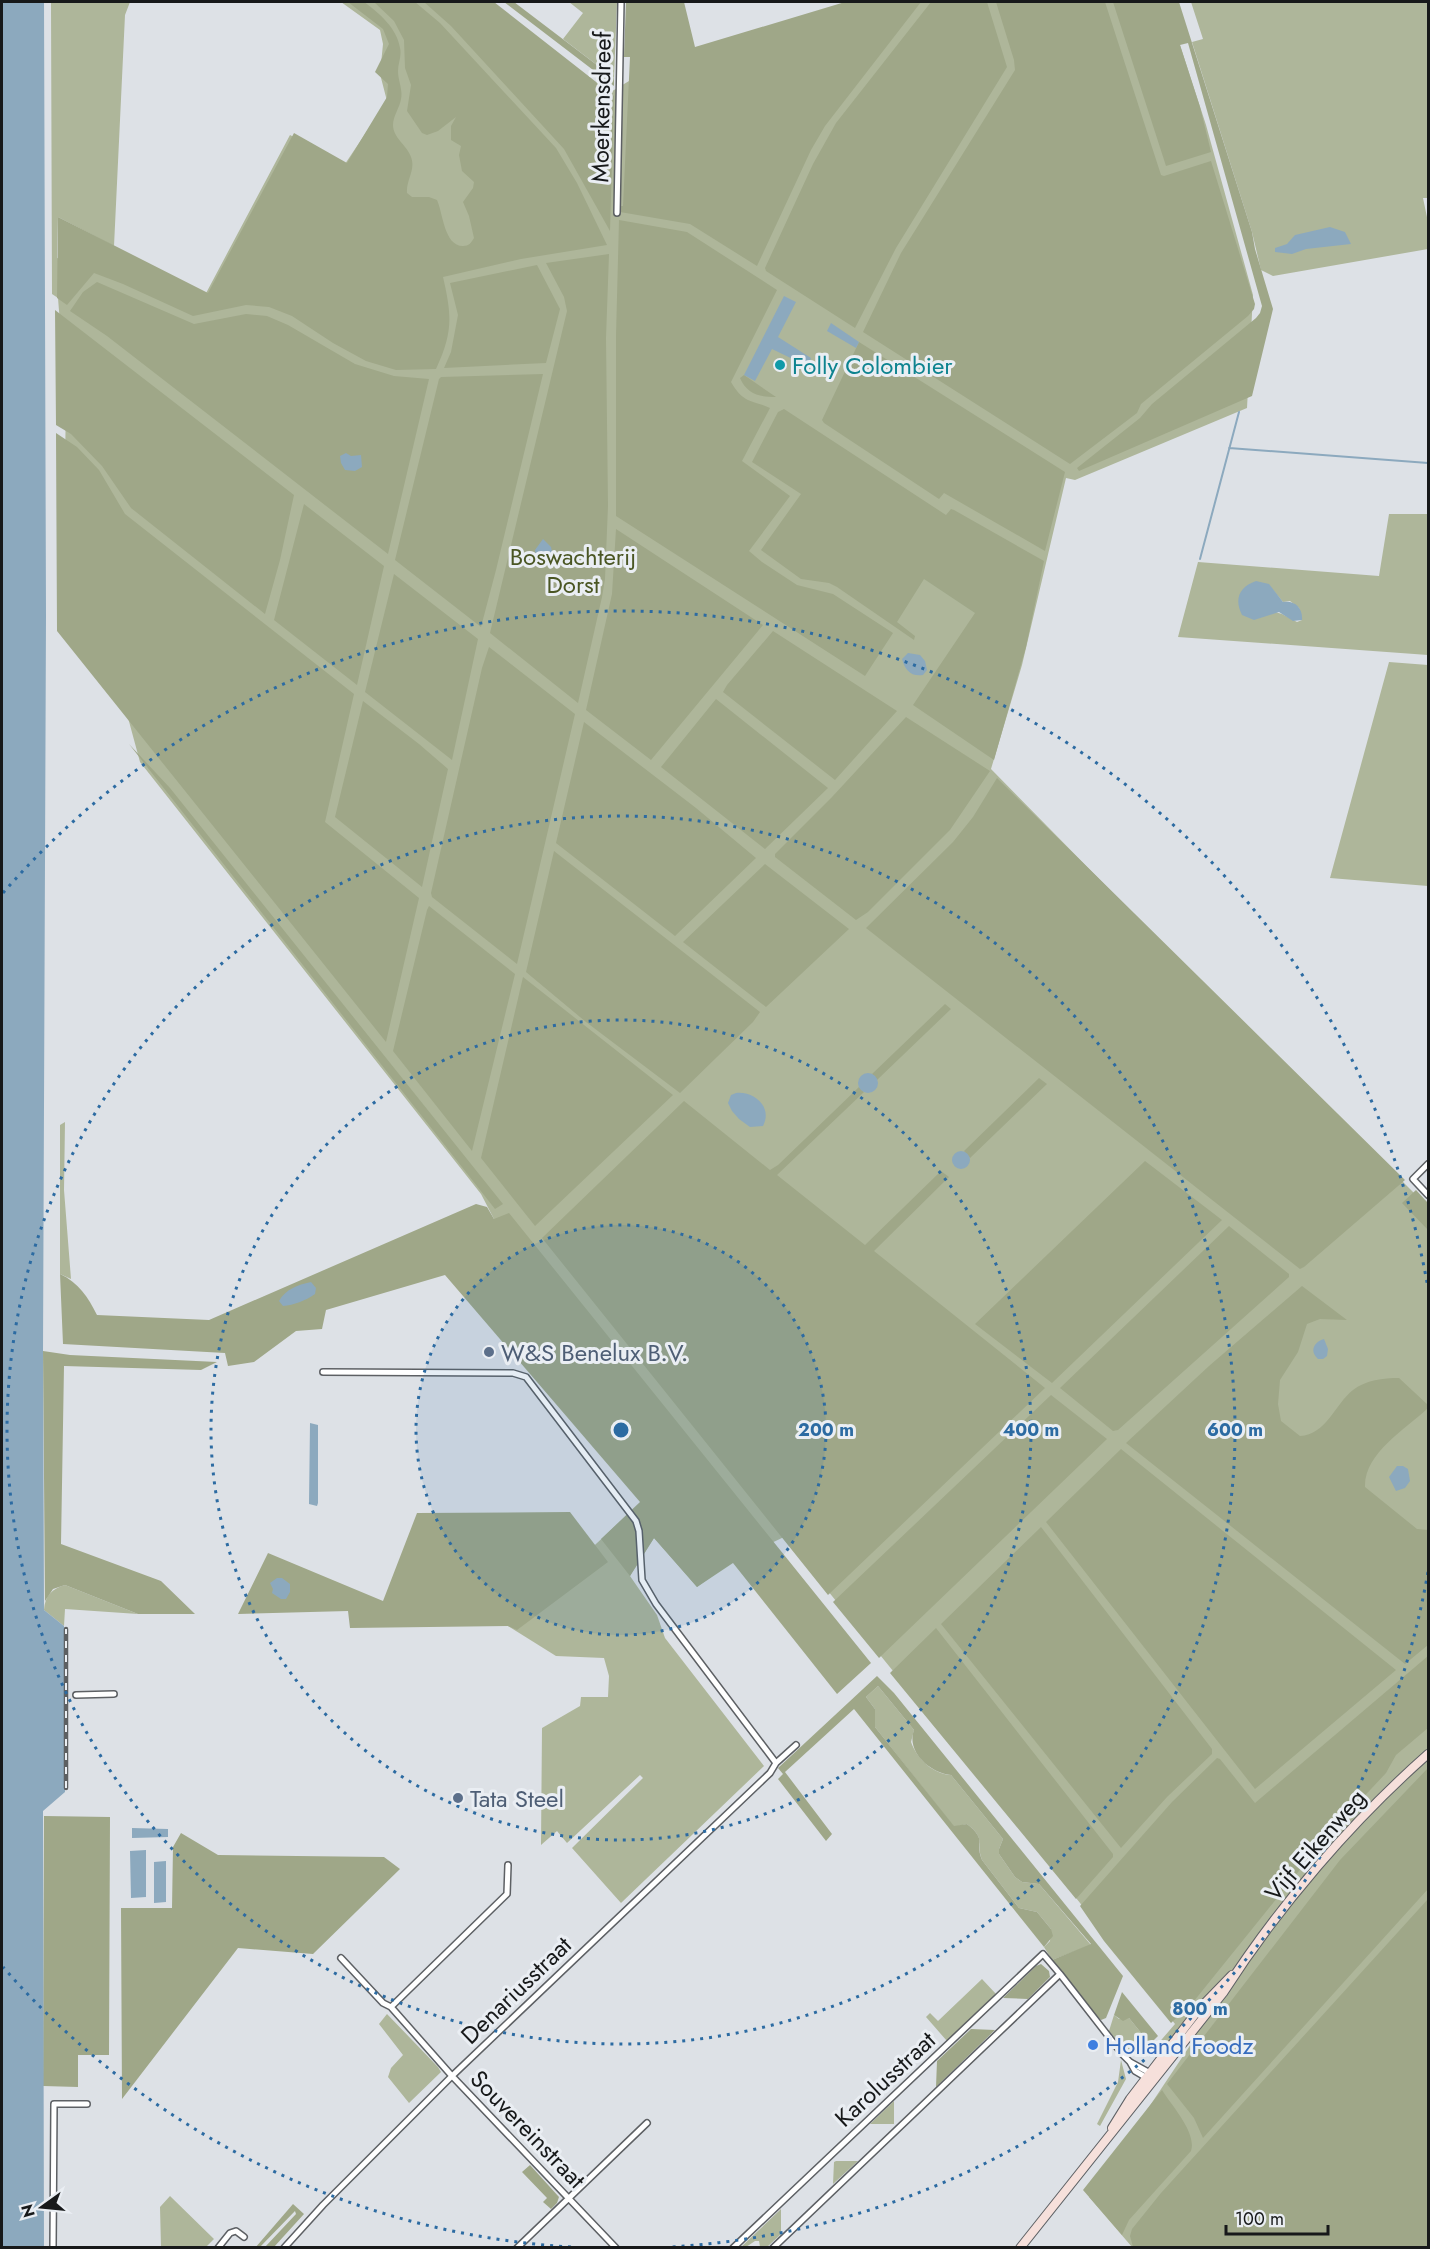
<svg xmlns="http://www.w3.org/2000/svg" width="1430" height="2249" font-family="Jost,sans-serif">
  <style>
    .green { fill: #aeb69a; fill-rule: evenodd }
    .forest { fill: #9fa788 }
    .water { fill: #8ca9be }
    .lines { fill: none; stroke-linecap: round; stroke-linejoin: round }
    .stream { stroke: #8ca9be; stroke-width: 2 }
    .street-casing { stroke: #5d6064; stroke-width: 8 }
    .secondary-casing { stroke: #5d6064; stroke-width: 10 }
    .street { stroke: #fff; stroke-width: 5 }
    .secondary { stroke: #f6e0db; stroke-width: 8 }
    .rail-casing { stroke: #5d6062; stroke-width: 4.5 }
    .rail { stroke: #eaeef3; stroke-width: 2; stroke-dasharray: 7; stroke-linecap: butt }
    .ring { fill: none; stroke: #2c6ba2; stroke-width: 3; stroke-dasharray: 3 6 }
    .culture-dot { fill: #0f9aa8; stroke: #eaeef3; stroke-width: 2 }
    .service-dot { fill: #5c6f8a; stroke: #eaeef3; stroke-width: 2 }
    .shop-dot { fill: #3f7fe0; stroke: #eaeef3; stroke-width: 2 }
    .labels { text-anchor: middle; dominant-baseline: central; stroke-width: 6; stroke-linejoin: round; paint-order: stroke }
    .street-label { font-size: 24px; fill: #17191a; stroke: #eaeef3 }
    .culture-label { font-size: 24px; fill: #0d838f; stroke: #eaeef3; text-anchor: start }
    .park-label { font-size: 24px; fill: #4a5623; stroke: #eaeef3 }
    .service-label { font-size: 24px; fill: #4e5e75; stroke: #eaeef3; text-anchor: start }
    .shop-label { font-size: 24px; fill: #366cbe; stroke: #eaeef3; text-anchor: start }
    .centre { fill: #2c6ba2; stroke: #eaeef3; stroke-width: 3 }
    .ring-label { font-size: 18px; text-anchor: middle; font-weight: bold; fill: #2c6ba2; stroke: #eaeef3; stroke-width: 6; stroke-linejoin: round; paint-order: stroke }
  </style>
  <rect width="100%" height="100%" fill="#dde1e6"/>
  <path class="green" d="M51 2H130L125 15 114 246 58 217 57 258 204 297 290 135 345 164 387 101 380 74 383 44 380 30 341 2H489L609 93 629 81 693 56 865 2H1166L1206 125 1253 295 1247 408 1075 480 1066 478 1022 665 991 769 1282 1065 1297 1076 1428 1207V2247H1132L1089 2197 1191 2044 1180 2030 1160 2058 1150 2053 1175 2024 1029 1838 784 1537 732 1562 697 1587 654 1538 630 1576 657 1615 665 1638 764 1766 621 1903 572 1848 643 1778 640 1775 567 1843 557 1831 541 1845 542 1728 580 1706 581 1697H608L609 1676 604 1658 556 1656 508 1626 641 1502 481 1194 140 762 127 714 64 525 66 400 58 298 52 294Z
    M569 2H617L614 78 563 39 583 13Z
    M1191 2H1428V198H1423L1428 222V249L1273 276 1261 270 1252 232 1192 42 1203 39Z
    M1389 514H1428V655L1178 637 1198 562 1379 576ZM1268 584 1283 602 1290 601 1299 608 1302 620 1297 622 1282 614 1275 612Z
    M1389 662 1428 665V886L1330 878Z
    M65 1122 64 1190 71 1279 60 1274V1125Z
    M65 1585 138 1614 65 1609 64 1626 44 1610C45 1595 52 1589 65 1585Z
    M878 1686 914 1730 911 1742C917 1759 933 1774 951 1775L1003 1839 999 1849V1854L1015 1877 1022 1882 1039 1884 1091 1945 1052 1960 1044 1947 1050 1941 1051 1929 1037 1912 1019 1908 982 1860C975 1842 987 1840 967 1824L954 1827 875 1727V1709L866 1697Z
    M982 1979 996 1994 947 2041 926 2017 930 2013 938 2021Z
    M387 2014 438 2067 441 2072 409 2103 388 2077 391 2068 403 2055 379 2024Z
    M1114 2015 1119 2019 1129 2018 1150 2044 1145 2052 1128 2054 1109 2031Z
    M1121 2060 1126 2079 1100 2126 1097 2124 1118 2082Z
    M894 2101V2124H870Z
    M836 2161H858L833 2184 834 2162Z
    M170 2196 214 2239 206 2247H161L160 2207Z
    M781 2209V2234L767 2247H760L759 2241H755L746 2247 740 2248Z"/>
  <path class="forest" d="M348 2H364C379 13 397 28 400 48 402 56 398 63 398 71 398 81 403 89 401 99 400 107 393 116 393 125 393 138 407 145 411 157 416 170 406 180 407 193L412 197H429L437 200C443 213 444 246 463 246 469 246 471 243 474 238L469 216 463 202 473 188 474 182 462 171 459 155 461 146 451 140V126L456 117 438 131 427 135 422 133 407 111 411 85 405 68 404 40 394 21 374 2H415L440 23 556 148 577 183 607 245 521 259 443 277C452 316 453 332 436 369L396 370 366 361 333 343 292 316 269 307 246 305 193 316 123 284 94 273 67 305 57 298 58 217 208 293 294 133 347 163 387 97 388 84 375 72 389 44 383 29Z
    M424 2H494L614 96 610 231 564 149 451 26Z
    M504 2H514L614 78V86Z
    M626 2H684L695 47 845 2H921L825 126 811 150 757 266 690 224 620 212V206H623L630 57H624Z
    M931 2H987L1007 67 896 248 855 328 766 271 765 268 813 164 836 123Z
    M996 2H1105L1161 175 1164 176 1211 161 1255 304 1254 309 1248 316 1141 404 1137 413 1070 464 863 332 901 253 1015 70 1014 60Z
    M1113 2H1179L1252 232 1255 249 1273 309 1252 396 1079 471 1077 468 1140 418 1152 404 1256 318 1260 313 1262 306 1188 43 1180 45 1200 107 1211 152 1166 166Z
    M619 220 687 232 777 290 731 382C744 404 750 399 770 408L742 461 790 496 749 551 762 562 797 585 833 594 893 633 865 676 616 516V336Z
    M609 254 606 338 608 506 605 579 602 597 578 703 490 633 567 311 564 297 546 263Z
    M537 265 560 309 546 363 444 368 451 352 458 315 450 283Z
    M97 282 194 324 246 314 267 316 288 325 355 364 394 376 429 379 388 554 107 336 70 311 83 292Z
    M55 310 294 495 280 560 265 614 131 508 102 466 71 434 56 425Z
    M859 342 1065 472 1045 551 944 493 939 499 824 423 822 420Z
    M543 374 496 570 481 627 395 560 439 379 441 377Z
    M744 375 776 397C759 397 747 394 740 378Z
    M784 409 946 515 951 509 954 510 1044 561 1026 647 994 760 913 705 975 613 924 579 897 622 915 636 914 640 837 587 829 583 801 579 761 550 801 494 752 462 778 412Z
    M56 433 77 447 99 470 125 514 354 694 325 822 419 898 386 1042 57 631Z
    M304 504 384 566 357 685 274 620Z
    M616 529 763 625 651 760 586 710 612 594Z
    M394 574 478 639 452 760 365 692Z
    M773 631 897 711 835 780 723 692 727 685Z
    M489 647 575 714 517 964 432 897 431 893 482 668Z
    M716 699 828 788 765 849 661 767Z
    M363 701 419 744 448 769 422 887 335 817Z
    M906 717 990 771 950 830 868 912 856 920 775 857V854L832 797Z
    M584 722 696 808 756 858 675 936 556 843Z
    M129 744 170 788 503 1204 495 1209Z
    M997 778 1405 1180 1304 1267 1300 1269 866 928 953 842 973 817Z
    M554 851 760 1012 753 1022 680 1093 586 1022 526 972Z
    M765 864 849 929 766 1007 683 942Z
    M429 906 515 974 472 1151 393 1051 427 910Z
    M523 977 673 1095 535 1226 481 1158Z
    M945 1004 951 1009 877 1080 872 1074Z
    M1039 1078 1047 1084 970 1158 964 1151Z
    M859 1087 864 1092 777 1175 865 1245 941 1171 949 1177 874 1251 1045 1388 828 1595 542 1238 684 1101 770 1170 778 1165Z
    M1145 1161 1222 1220 1052 1383 975 1324Z
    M1416 1190 1428 1203V1230L1402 1203Z
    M476 1204 487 1207 494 1219 509 1213 871 1663 837 1694 733 1563 697 1587 654 1538 630 1576 601 1539 640 1502 445 1275 326 1310 322 1329 296 1331 254 1362 228 1366 225 1353 63 1344 60 1274C79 1283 88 1297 97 1315L209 1320Z
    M1229 1226 1289 1274V1277L1118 1430 1113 1431 1060 1388Z
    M1302 1286 1347 1320 1320 1319 1307 1324 1298 1352 1280 1380 1278 1404 1281 1421 1300 1436C1326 1435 1335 1404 1353 1390 1366 1380 1383 1378 1399 1378L1428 1405V1408C1406 1429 1364 1453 1365 1487L1417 1529 1428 1530V1645L1405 1664 1126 1443 1209 1366Z
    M43 1351 70 1355 217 1362 201 1370 64 1366 61 1544 161 1581 195 1614H138L65 1585 53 1589 45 1601Z
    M1051 1395 1107 1439 879 1658 833 1602Z
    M1121 1449 1396 1670 1255 1789 1046 1522Z
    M570 1512 608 1562 517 1630 508 1626 350 1628 348 1611 238 1614 268 1553 383 1601 417 1513Z
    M1041 1527 1212 1749V1754L1167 1797 1121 1848 941 1624Z
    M936 1628 1113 1854V1857L1076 1899 890 1673Z
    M1428 1656V1728L1396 1755 1386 1773 1328 1835 1194 2001 1171 2023 1104 1941 1080 1906 1172 1802 1217 1758 1220 1759 1255 1803Z
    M877 1676 894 1693 1123 1976 1106 2018 1101 2020 1096 2015 1052 1960 1091 1944 1039 1884 1022 1882 1015 1877 999 1854V1849L1003 1839 951 1775C930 1773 906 1752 914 1730L878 1686 866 1697 875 1709V1727L954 1826 967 1824C988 1841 974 1841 982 1860L1019 1908 1037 1912 1051 1929 1053 1936 1044 1947 854 1709 785 1772 832 1834 826 1841 778 1779 783 1774 778 1768Z
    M1428 1768V1889L1203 2138 1194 2118 1167 2084 1340 1860Z
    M44 1816 110 1817 109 2055H78V2087L43 2086Z
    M181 1833 218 1855 384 1857 400 1869 313 1954 238 1948 122 2099 121 1908H172L173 1847Z
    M1428 1899V2247H1133L1130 2236 1132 2229 1161 2193Z
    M1041 1964 1049 1971 1050 1977 1028 1999 1003 1998 1036 1966Z
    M1122 1992 1158 2036 1150 2044 1129 2018 1123 2021 1114 2015Z
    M971 2029 995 2030 936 2087 937 2061Z
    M1162 2090C1172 2106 1197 2133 1191 2151L1129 2220 1122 2235 1083 2190Z
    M530 2165 559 2197 557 2203 551 2209 543 2202 547 2198 522 2172Z
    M293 2204 304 2214 274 2247H265L296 2214 295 2211 260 2247 255 2248Z"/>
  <path class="water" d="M2 2H44L46 615 43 1351 44 1610 64 1626 65 1792 43 1811 44 2248 2 2247Z
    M1330 227 1345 232 1351 244 1306 249 1292 254 1275 252V248L1287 244 1295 235Z
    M784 296 796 302 778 337 811 358 808 365H805L772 349 755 381 744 375Z
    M831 323 859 342 856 348 827 331Z
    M346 453 351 456 361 455 362 467 355 471 345 470 341 463 340 456Z
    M543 539 551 547 553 556 545 560 536 556 535 550Z
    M1256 581 1269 584 1283 602C1295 600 1303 608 1302 620L1293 621 1279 612 1254 620 1242 615C1234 599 1239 587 1256 581Z
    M908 653 920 655 925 661 927 670 923 675C911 677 905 670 902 659Z
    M858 1083a10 10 0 1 1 20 0a10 10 0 1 1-20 0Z
    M736 1093C754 1091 773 1107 763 1126L750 1127 739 1119 732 1111 728 1103 731 1095Z
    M952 1160a9 9 0 1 1 18 0a9 9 0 1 1-18 0Z
    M311 1282 316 1288 315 1294C305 1301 294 1305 283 1306L279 1301C286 1289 297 1285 311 1282Z
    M1324 1339 1328 1349 1327 1356 1323 1359H1318C1309 1351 1314 1342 1324 1339Z
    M310 1423 318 1425V1503L317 1506 309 1504Z
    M1397 1466H1403L1408 1469 1410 1481 1405 1488 1396 1491 1389 1477Z
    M277 1578H282L290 1584V1592L286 1599H281L272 1593 273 1589 270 1583Z
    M132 1828 168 1829V1837L132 1838Z
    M146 1850V1897L131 1898 130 1851Z
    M166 1861V1902L154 1903V1862Z"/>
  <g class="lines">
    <path class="stream" d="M1229 448 1428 463
      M1200 559 1239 412"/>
    <g class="street-casing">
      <path id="street" d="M617 213 621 2
        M1428 1164 1413 1179 1428 1195
        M323 1372 513 1373 526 1377 636 1521 639 1531 642 1580 656 1604 776 1763
        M76 1695 114 1694
        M508 1865 507 1894 391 2007 452 2076 616 2248
        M341 1958 383 2003 391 2007
        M1130 2062 1135 2071 1147 2078
        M53 2248 54 2104H87
        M218 2248 230 2233 236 2231 244 2237
        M284 2248 323 2205 452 2076 770 1773 776 1763 796 1745
        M517 2248 647 2123
        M733 2248 1043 1954 1060 1974
        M773 2248 1060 1974 1123 2055 1130 2062 1150 2073"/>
    </g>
    <g class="secondary-casing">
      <path id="secondary" d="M1112 2128 1130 2099 1199 2009 1232 1975
        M1020 2248 1223 1993C1278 1907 1352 1821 1428 1754"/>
    </g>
    <use href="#street" class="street"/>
    <use href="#secondary" class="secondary"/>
    <g class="rail-casing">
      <path id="rail" d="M66 1788V1629"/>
    </g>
    <use href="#rail" class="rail"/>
  </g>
  <circle cx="621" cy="1430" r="205" fill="#2c6ba2" fill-opacity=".12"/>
  <g class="ring">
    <circle cx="621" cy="1430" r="205"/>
    <circle cx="621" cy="1430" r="410"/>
    <circle cx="621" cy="1430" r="614"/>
    <path d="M1428 1572A819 819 0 0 1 671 2247M571 2247A819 819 0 0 1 3 1967M3 893A819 819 0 0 1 1428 1288"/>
  </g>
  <circle class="culture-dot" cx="780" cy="365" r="6"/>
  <g class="service-dot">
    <circle cx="489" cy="1352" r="6"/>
    <circle cx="458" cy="1798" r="6"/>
  </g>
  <circle class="shop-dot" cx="1093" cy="2045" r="6"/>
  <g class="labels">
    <g class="street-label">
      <text transform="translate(601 107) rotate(-89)">Moerkensdreef</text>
      <text transform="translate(1315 1845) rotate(-49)">Vijf Eikenweg</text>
      <text transform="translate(516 1990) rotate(-44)">Denariusstraat</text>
      <text transform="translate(885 2079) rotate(-43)">Karolusstraat</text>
      <text transform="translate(528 2129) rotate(46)">Souvereinstraat</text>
    </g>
    <g class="culture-label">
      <text x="792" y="365">Folly Colombier</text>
    </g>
    <g class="park-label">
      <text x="573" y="556">Boswachterij<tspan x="573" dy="28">Dorst</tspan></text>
    </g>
    <g class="service-label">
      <text x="501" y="1352">W&amp;S Benelux B.V.</text>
      <text x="470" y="1798">Tata Steel</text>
    </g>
    <g class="shop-label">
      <text x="1105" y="2045">Holland Foodz</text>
    </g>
  </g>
  <circle cx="621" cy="1430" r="9" class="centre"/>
  <g class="ring-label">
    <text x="826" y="1436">200 m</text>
    <text x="1031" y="1436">400 m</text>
    <text x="1235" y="1436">600 m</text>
    <text x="1200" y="2015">800 m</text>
  </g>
  <rect width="1430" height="2249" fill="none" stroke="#17191a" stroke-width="6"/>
  <g transform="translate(42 2207) rotate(255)" stroke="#eaeef3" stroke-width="4.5" paint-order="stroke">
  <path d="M0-4.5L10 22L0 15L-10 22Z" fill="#17191a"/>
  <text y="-9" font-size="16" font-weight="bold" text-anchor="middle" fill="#17191a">N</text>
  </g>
  <path d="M1226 2225v9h102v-9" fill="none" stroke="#17191a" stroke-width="3"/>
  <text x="1235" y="2225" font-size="18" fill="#17191a" stroke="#eaeef3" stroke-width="4.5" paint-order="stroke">100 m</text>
</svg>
